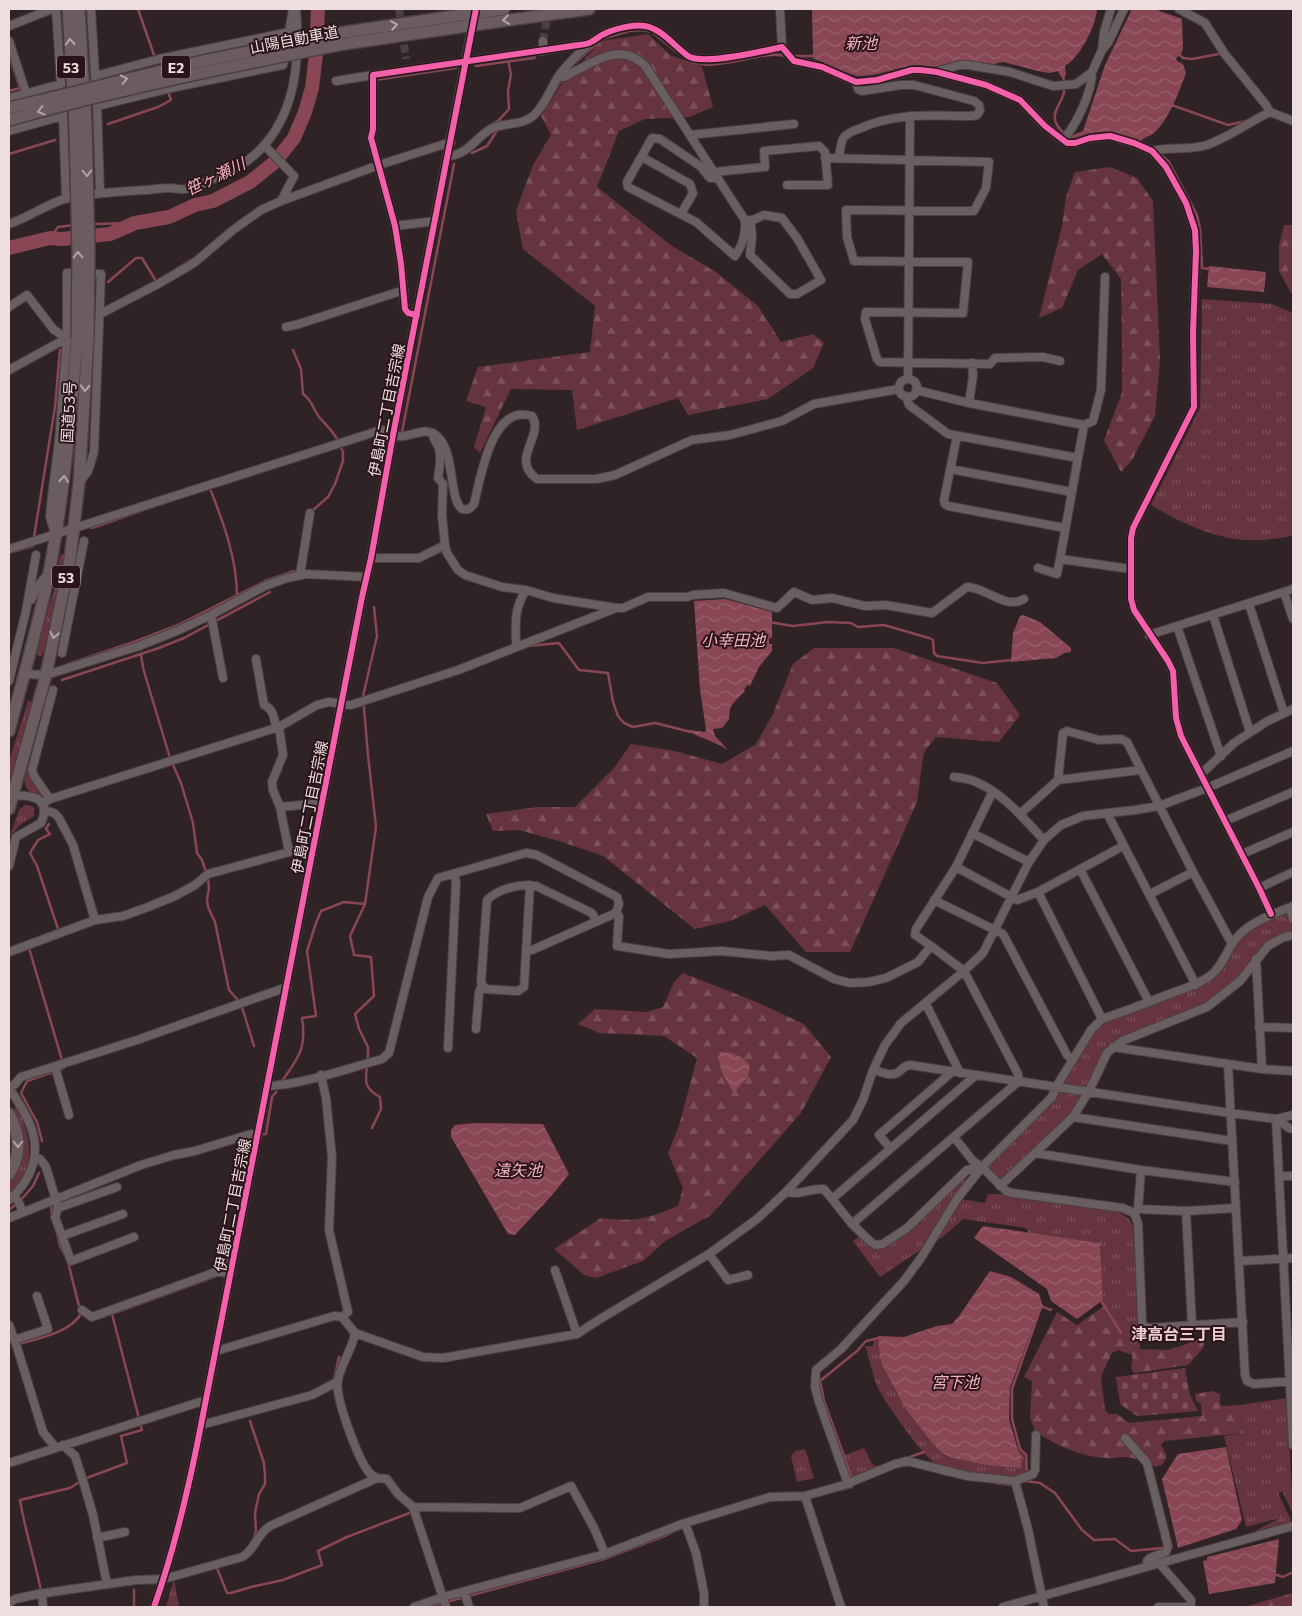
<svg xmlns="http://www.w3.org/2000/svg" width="1302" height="1616" font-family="Commissioner,'Noto Sans JP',sans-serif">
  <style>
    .grass { fill: url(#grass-tufts) }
    .forest { fill: url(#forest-firs) }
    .cemetery { fill: url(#cemetery-stones) }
    .water { fill: url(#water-waves) }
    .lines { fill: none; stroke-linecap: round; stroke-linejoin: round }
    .stream { stroke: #894755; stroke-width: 2.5 }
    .river { stroke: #894755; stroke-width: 14 }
    .minor-tunnel { stroke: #4c3f42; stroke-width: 8; stroke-dasharray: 8 4; stroke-linecap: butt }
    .minor-casing { stroke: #4a3f41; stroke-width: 10 }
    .highway-casing { stroke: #4a3f41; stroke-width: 14 }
    .minor { stroke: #695e60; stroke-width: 8 }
    .highway { stroke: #6c5c5f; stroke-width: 11 }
    .highway-bridge-casing { stroke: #4a3f41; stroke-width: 14; stroke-linecap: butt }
    .highway-bridge { stroke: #6c5c5f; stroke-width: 11 }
    .cycleway-casing { stroke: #2b1419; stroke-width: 9 }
    .cycleway { stroke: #f560ab; stroke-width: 6 }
    .oneway { stroke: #b4a4a6 }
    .labels { text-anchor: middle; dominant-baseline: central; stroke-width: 4; stroke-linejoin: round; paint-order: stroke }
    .shield { fill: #2b1419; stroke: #b4a1a4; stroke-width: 1 }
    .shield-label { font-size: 14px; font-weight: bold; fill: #eedee0 }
    .street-label { font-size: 15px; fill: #eedee0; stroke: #2b1419 }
    .water-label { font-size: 16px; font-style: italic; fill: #f4b4bf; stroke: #2b1419 }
    .neighbourhood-label { font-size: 16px; font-weight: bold; fill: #efced3; stroke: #2b1419 }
  </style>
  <defs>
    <pattern id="grass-tufts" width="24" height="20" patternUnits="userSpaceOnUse" patternTransform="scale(1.25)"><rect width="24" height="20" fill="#66343f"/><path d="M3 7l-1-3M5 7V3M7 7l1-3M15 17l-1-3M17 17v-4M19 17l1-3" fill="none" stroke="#7c515a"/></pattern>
    <pattern id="forest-firs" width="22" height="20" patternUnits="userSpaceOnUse" patternTransform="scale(1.25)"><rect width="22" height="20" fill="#66343f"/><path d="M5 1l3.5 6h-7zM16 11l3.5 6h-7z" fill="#7c515a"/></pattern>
    <pattern id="cemetery-stones" width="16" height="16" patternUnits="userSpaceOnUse" patternTransform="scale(1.25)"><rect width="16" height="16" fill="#66343f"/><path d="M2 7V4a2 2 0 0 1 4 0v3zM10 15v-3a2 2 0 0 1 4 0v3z" fill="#7c515a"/></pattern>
    <pattern id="water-waves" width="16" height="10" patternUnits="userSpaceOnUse" patternTransform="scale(1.25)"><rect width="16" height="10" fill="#894755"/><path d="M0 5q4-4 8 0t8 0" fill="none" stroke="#9a616d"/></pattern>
  </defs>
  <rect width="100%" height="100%" fill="#302326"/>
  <path class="grass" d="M1202 299 1272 304 1293 313V535C1286 538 1278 538 1271 539 1227 545 1188 527 1151 505L1200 408Z
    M62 554 65 556 59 591 43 653 41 656 37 655 36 651 44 620 54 591 60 556Z
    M28 701H31L34 706 20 744 11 776 9 778V761Z
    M33 750 35 751 28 775 44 798 43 799C16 790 24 770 33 750Z
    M25 805H29L34 808V816L21 824 10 836 19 810Z
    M1285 912 1289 914 1293 928 1292 933 1267 944 1255 954 1238 979 1206 1006 1121 1039 1089 1085 1086 1087 1065 1085V1082C1076 1060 1086 1038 1104 1022L1198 986 1234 945 1256 924Z
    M1062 1091 1082 1094 1084 1097 1071 1116 1003 1180H999L987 1168 988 1165 1057 1092Z
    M17 1107C32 1136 37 1172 9 1195V1180L19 1163 13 1111Z
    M963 1179H965L966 1181 920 1250 880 1277 853 1241 861 1235 872 1247 908 1230Z
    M988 1194H1003L1117 1211 1129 1219 1136 1229 1140 1349 1126 1341 1103 1300 1100 1243 1029 1233 1026 1228 963 1219 940 1239 936 1235 961 1199 985 1203Z
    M874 1340 880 1341V1357L882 1365 905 1408 932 1443 953 1458 985 1465 1021 1468 1022 1457 1017 1446C1023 1455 1030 1464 1023 1475 1000 1478 962 1476 940 1467 926 1461 887 1405 879 1390 872 1376 870 1360 865 1346H873Z
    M1287 1398 1293 1514 1282 1491 1278 1493 1291 1520 1290 1522 1253 1532 1280 1518 1246 1527 1224 1436 1243 1433 1240 1405Z
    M864 1448 872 1464 878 1467 853 1476 845 1455Z
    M805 1449 814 1478 797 1482 791 1456 795 1451Z
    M174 1579 179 1607H166Z"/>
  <path class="forest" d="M648 34 670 55 702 67 713 107 689 117 645 119 619 131 597 187 672 246 716 272 758 306 781 342 813 334 824 343 813 368 768 399 688 415 678 398 577 430 572 390 511 389 480 453 474 447 486 407 466 401 478 367 590 352 595 306 523 249 516 211 533 165 551 135 541 116 561 85 601 41Z
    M1110 167 1137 178 1153 201 1160 360 1155 416 1132 460 1121 472 1104 440 1122 393V344L1121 279 1102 254 1078 270 1062 308 1039 318 1062 226 1066 197 1075 172Z
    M1284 225H1293V294L1291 293 1279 271V245Z
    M814 648H894L997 683 1020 715 999 742 936 737 924 752 917 802 850 952H806L765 905 730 921 695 929 603 856 559 841 519 830 493 831 486 814 537 807H575L614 768 631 744 675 751 722 764 756 744 773 714 793 664Z
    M683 973 754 1001 804 1024 831 1057 801 1113 711 1215 665 1241 643 1261 596 1278 584 1275 554 1249 601 1218C635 1222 646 1219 678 1206L683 1188 668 1153 679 1126 697 1058 664 1036 599 1033 578 1024 595 1009 647 1012 663 1007 674 982Z
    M1103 1300 1126 1341 1140 1349 1168 1350 1187 1344 1193 1339 1199 1338 1204 1342 1203 1348 1188 1365 1135 1373 1132 1371C1130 1366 1133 1361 1132 1355L1118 1350 1112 1353 1101 1376 1105 1410 1109 1414H1117L1129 1423 1202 1416 1201 1404 1196 1401 1195 1394 1212 1391 1220 1394V1404L1223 1406 1240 1405 1243 1433 1165 1441 1161 1445 1167 1456 1163 1464 1156 1467C1145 1462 1135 1457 1122 1457 1117 1457 1112 1459 1107 1458 1080 1457 1057 1445 1035 1432L1030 1417 1032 1381 1024 1377 1057 1312 1077 1325 1103 1307Z
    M1293 1593V1607H1244Z"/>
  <path class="cemetery" d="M1185 1368 1190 1395 1198 1411 1137 1416 1120 1404 1116 1377Z"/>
  <path class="water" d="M812 9H1097C1096 26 1080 57 1065 66L1066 76 1061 77 1058 71 1050 73 1042 72 1003 62 994 64 958 62 934 67H904L873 75 857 76 842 71 813 58Z
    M1132 9H1154L1182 19 1183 49 1181 54 1176 58 1177 61 1183 64 1186 73C1180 90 1169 118 1157 130 1152 136 1145 137 1140 141L1109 133 1070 141 1071 136 1083 131 1105 65Z
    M1209 266 1266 272 1264 292 1207 287Z
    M725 599 772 612V638H769V644H772V651L759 667 750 686 747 685 744 690 745 691 735 701 730 708 729 719 722 728 713 729 715 736 728 750C715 741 703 740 689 731V730L705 732 706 729 700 690 694 601Z
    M1023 615 1040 622 1071 648V652L1064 653 1056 658 1011 662 1013 633 1020 616Z
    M720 1052C733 1052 740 1055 749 1064 752 1076 743 1083 735 1091L732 1090C725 1079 716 1065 720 1052Z
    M475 1123 543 1124 569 1174C553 1196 534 1214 515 1235L508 1234 451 1137V1130L455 1125Z
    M983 1226 1100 1243 1103 1300 1077 1319 1051 1301 1047 1289 974 1238Z
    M990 1271 1011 1277 1039 1294 1043 1306 1040 1307 1010 1388 1009 1419 1018 1450 1022 1457 1021 1468 985 1465 953 1458 944 1454 932 1443 905 1408 882 1365 880 1357 878 1336 904 1337 937 1326 952 1324 959 1316Z
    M1226 1447 1242 1520 1236 1529 1178 1548 1162 1479 1178 1454Z
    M1279 1539 1275 1583 1209 1594 1203 1561 1207 1560V1557Z"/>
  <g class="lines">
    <path class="stream" d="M138 9 154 55
      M1178 53 1183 58 1192 59 1219 54
      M9 55 20 88 9 91
      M793 56H815
      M683 57C704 75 747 56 772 55 777 54 782 56 788 56
      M575 63 602 39 629 31 642 30 652 32 677 52
      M476 66 534 58 536 55
      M1063 75C1064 81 1065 87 1064 92 1063 99 1058 104 1056 111 1051 123 1063 135 1074 138
      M375 80 456 68
      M548 102 562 79
      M1169 104 1228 125 1246 121
      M108 124 158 107 171 100 168 91
      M489 126 499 120 509 109 508 91 511 74 508 60
      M472 153 487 146 498 129
      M9 154 55 140
      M1160 154 1169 162 1197 215 1200 229 1202 268 1210 269
      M92 224 135 223
      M50 238 58 227 74 225
      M9 239 10 247
      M173 271 194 258
      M108 282 136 258H142L156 281 158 280
      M293 350 301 369 303 394C312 400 313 409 319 417 326 425 332 430 337 439
      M402 432 454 164
      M211 491C224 524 237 560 237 596
      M312 511 328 497 335 484 343 461V452L340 446
      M92 528 164 503
      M34 537 55 407 60 350
      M9 553 33 546
      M769 622 793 626 828 622 851 623 858 627 884 625 929 638 933 640 934 653 937 656 983 663 1011 660
      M529 646 559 643 579 670 608 673 613 702 618 716 624 723 633 727 655 723 691 732
      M141 654 143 668 170 758 181 783 193 823 197 853 202 860 208 878 209 889 207 899 208 907 215 922 229 990 237 999
      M68 664 134 642 178 625 265 581 294 571
      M62 680 159 648 184 638 270 592
      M49 824 46 829 50 834 38 840 30 853 37 866 59 932
      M31 948H29L62 1060
      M242 1007 254 1046
      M368 1061V1047L359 1029 355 1014 374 996 371 957 354 955 350 936 365 904 376 827 368 755 363 696 377 636 374 607
      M367 1066C365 1082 364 1088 380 1097L381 1109 372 1128
      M282 1081C298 1058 307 1049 302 1018L316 1016 307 951 316 923 321 911 344 902 365 904
      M264 1134H266L272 1097 276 1092
      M42 1141 37 1122 21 1093 27 1081 64 1068
      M21 1200 33 1186 39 1173
      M51 1203 52 1216
      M9 1210 16 1204
      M56 1229 60 1246 66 1257
      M219 1270 229 1258
      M1100 1299 1121 1333
      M19 1344C39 1338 69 1333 81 1314L68 1262
      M331 1381 334 1379 339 1357
      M250 1421 264 1463 265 1474V1484L259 1494 255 1513 256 1532 252 1542
      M907 1458 924 1452
      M930 1470 948 1475
      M1027 1475 1026 1455 1020 1449 1012 1419V1389L1041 1307H1044L1050 1310 1051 1309
      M852 1478 824 1401 820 1381 857 1351 866 1341 879 1338
      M84 1479 127 1463 121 1436 142 1430 112 1314 214 1277 216 1275
      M995 1483 1012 1485 1026 1481 1040 1483 1055 1493 1082 1530 1094 1540 1115 1539 1131 1551 1163 1548
      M840 1490 852 1487V1483
      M444 1511H478
      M217 1568 227 1593H231L251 1587 283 1580 322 1565 318 1551 347 1537 412 1512
      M1274 1574 1283 1577 1293 1572
      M41 1591C35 1560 25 1531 20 1500L70 1488 81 1481
      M134 1607V1590
      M428 1607 604 1559 667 1535 682 1527"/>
    <path class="river" d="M9 248 50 238 62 239 110 234 135 223 169 217 195 205 213 201 250 182 275 162 294 138 305 112 312 88 316 54 318 9"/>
    <path class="minor-tunnel" d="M399 9 406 59
      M543 41 549 9"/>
    <g class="minor-casing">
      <path id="minor" d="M91 9 96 91
        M780 9 782 47
        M1179 9 1205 23 1224 53 1266 105 1270 112
        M9 26 52 9
        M9 41 26 93
        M543 41V51
        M1102 50 1108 43 1124 9
        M938 71 960 65H968L1010 72 1053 86 1076 84 1092 72 1102 50 1104 32 1111 9
        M95 76 159 59 289 32 293 9
        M558 77H564C591 64 621 39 646 67L735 205 745 220 751 225 752 237 750 255 790 294H797L821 280 797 238 782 218 764 215 753 220H745
        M336 81 373 75
        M9 98 61 84 56 9
        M97 103 100 193
        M97 106 171 88 283 65 289 32
        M63 116 66 198
        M9 131 63 116 62 103
        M690 135 794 124
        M1063 140C1076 125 1092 93 1092 72
        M265 146 294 176 281 201
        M1152 151C1169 146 1189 151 1207 145 1229 137 1249 122 1270 112L1293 121
        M448 156C467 155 475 139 489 130 503 121 520 127 533 116 545 106 550 89 558 77 567 64 579 53 590 43
        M642 157 690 184 693 193 681 214
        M825 158 989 162 986 188 974 211 846 210 847 237 854 261 968 262 963 313 866 312 865 319 877 359 880 362 990 364 995 358 1043 357 1060 361
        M839 159C840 153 840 142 844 137 848 133 855 130 861 128 896 112 934 116 971 116L977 115 980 110 979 105 974 101 914 85H901L862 91 858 89 856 82
        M714 172 765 167 764 151 819 146 825 152 828 185H787
        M718 178H710L700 166 660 139 652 138 627 182 628 187 696 222 735 256C743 244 746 234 745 220
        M9 224C28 218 50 202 68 198 93 193 118 192 144 190 152 190 161 188 170 188 175 188 181 190 185 189 196 188 208 181 218 177 290 148 302 79 296 9
        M395 226 435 221
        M9 307 27 295 54 330 67 338 59 441 52 496 50 517 54 530
        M100 314 158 284 194 263 233 230 261 210 281 201 379 165 451 142
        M417 315 408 313 405 309 401 264 395 226 371 138 373 129V75L572 46C578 45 586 45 591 42 596 40 599 36 604 34 614 29 633 24 645 26 662 29 674 46 688 56 703 66 763 51 782 47L794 61 822 67 856 82 877 80 912 70H920L937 72 986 85 1020 100 1045 126 1067 143H1075L1090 138 1110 136 1134 143 1152 151 1166 167 1186 203 1195 230 1196 251 1193 334 1194 407 1133 528 1131 538V599L1134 610 1168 661 1173 671 1176 718 1181 736 1259 888 1271 914
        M286 327 299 324 404 290
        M9 370 67 338V273L101 274 94 452 88 471 79 483
        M908 378 910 116
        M899 388a9 9 0 1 1 18 0a9 9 0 1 1-18 0Z
        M916 390 969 403 1084 425
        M906 396 909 405 948 434 1078 458 1060 559 1131 569
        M969 403 973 376 972 363
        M433 433C433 441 437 442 439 449 442 457 439 470 438 478L443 484 442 515 445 545 447 553 458 570 465 575 502 587 526 590 553 598 616 608H623L648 597H687L693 595 724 593 777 608 794 592 812 600 832 598 865 606 885 605 932 613 967 587C986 587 1005 610 1024 599
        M957 436 944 500 945 504 948 506 1065 528
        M1078 458 1084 425 1093 421 1101 390 1105 277
        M950 469 1072 492
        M9 549 381 430C388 429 391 435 398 436 409 438 421 428 432 433 457 444 447 497 462 509 469 510 470 509 474 504 481 476 492 403 532 416 545 436 509 459 537 479H596L615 475 692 440 730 435 782 421 814 404 899 389
        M371 558H419L445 545
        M1038 568 1057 574 1060 559
        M300 575 310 513
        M1284 592 1293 619
        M31 600 37 587 48 574
        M1249 604 1284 713
        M211 615 223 678
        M1213 615 1250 732
        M1177 626 1221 756
        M1149 635 1293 589
        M516 647C516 625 513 610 526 590
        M62 653 84 541
        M256 659 264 705C274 709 274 719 276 728
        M24 674 46 675 139 646 179 630 211 615 265 586 287 578 306 574 366 577
        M9 681 26 611 36 555
        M279 727 283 755 272 782 273 790 280 807 289 852
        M1201 774 1234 743 1266 722 1293 709
        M954 777C961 778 970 779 976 782 1003 793 1024 819 1044 840
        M1058 780 1140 770
        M9 796C28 794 53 796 41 823L16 837 9 866
        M50 799 34 776 32 770 53 690
        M42 804 50 799 279 727 317 705 329 702 351 705 458 670 616 608
        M280 807 322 803
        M44 810 54 813 59 818 73 845 95 920
        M1107 813 1196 985
        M1020 814 1058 780 1063 733 1067 731 1099 740 1121 739 1127 742 1193 872 1232 944
        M1225 821 1293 792
        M972 833 1029 862
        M1242 854 1293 832
        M956 867 1017 900 1038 892 1123 846
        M1080 869 1149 1002
        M530 885 524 987 518 991 485 989 481 982 487 900C498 889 520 883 536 886L592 913 596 921
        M1259 888 1293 872
        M1038 892 1102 1019
        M1150 894 1193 872
        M934 900 1003 934 1067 1055 1073 1060
        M1290 908 1293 919
        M616 913 619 916 617 946 669 954 721 951 771 956 789 955 834 979 850 983 869 982 886 978 918 962 931 946 964 971 1018 1074 1019 1081 852 1224
        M931 946 915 935 916 929 956 867 993 791
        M9 952 95 920 123 916 148 907 175 896 195 885 208 874 308 847 313 848
        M1256 959 1262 1069 1228 1064 1245 1375 1247 1381 1254 1384 1293 1381
        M926 1004 960 1073
        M1259 1027 1293 1028
        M476 1029 479 993 482 985
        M1113 1047 1228 1064
        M448 1048 456 882 454 874
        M55 1067 69 1115
        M1262 1069 1293 1071
        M873 1070C882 1072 892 1078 900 1071 903 1068 904 1066 910 1065L1230 1113 1276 1119 1293 1115
        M321 1075 326 1098 332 1157 329 1230 348 1312 342 1317
        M268 1086C301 1085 349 1068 382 1059L389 1053 428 897 438 878 526 853 537 855 617 897 619 904 616 913 532 950H526
        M1073 1117 1232 1141
        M1276 1119 1293 1445
        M1276 1119 1289 1128 1293 1129
        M954 1137 973 1161 982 1167 1006 1191 1012 1193 1123 1208 1134 1213 1138 1223 1142 1321 1143 1326 1149 1328 1243 1322
        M890 1148 879 1135 952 1072
        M1035 1153 1141 1170 1235 1182
        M34 1158 40 1159 46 1167 57 1204
        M1279 1176H1293
        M1000 1186 1073 1117 1089 1091 1107 1053 1122 1041 1207 1007 1240 981 1268 946 1282 938 1293 935
        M117 1187 58 1208 55 1217 71 1261 134 1237
        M786 1192C801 1196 809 1188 824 1189L852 1224 872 1243 876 1245 883 1244 907 1228 967 1170 982 1167
        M14 1196 18 1201 23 1212
        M832 1199 976 1075
        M9 1200C33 1179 42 1152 29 1122 24 1110 15 1098 9 1087L14 1085 21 1077 137 1040 287 987
        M1138 1209 1141 1170
        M1186 1211 1192 1324
        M1134 1213 1138 1209 1186 1211 1236 1208
        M9 1218 141 1165 174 1155 195 1151 251 1134 258 1135
        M62 1236 123 1214
        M709 1254 728 1280 748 1275
        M1240 1261 1293 1258
        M555 1270 577 1334
        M82 1310 92 1317 216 1272 231 1273
        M9 1325 17 1347 43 1432 56 1448
        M355 1333C352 1350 341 1364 338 1380 334 1396 358 1458 368 1471 370 1474 373 1476 377 1478
        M14 1340 48 1329 37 1296
        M216 1351 334 1316 342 1317 355 1333 423 1357 443 1358 577 1334 600 1319 709 1254 757 1219 786 1192 853 1120 863 1100 873 1070 885 1045 901 1023 964 971 983 953 1029 862 1044 840 1061 825 1083 816 1135 810 1159 806 1207 788 1293 751
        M201 1425 312 1395 337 1382
        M1125 1438 1147 1463 1168 1546 1166 1552 1150 1558 1147 1561 1148 1566
        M63 1445 75 1456 83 1481 93 1515 107 1584
        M9 1463 206 1400
        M1015 1481 1033 1474 1035 1470 1036 1435
        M848 1484 819 1402 815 1387 816 1370 841 1349 904 1281 921 1258 957 1199 982 1167 1052 1097 1056 1087 1091 1030 1102 1019C1123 1012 1144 1004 1164 996 1180 990 1196 986 1210 976 1221 968 1225 955 1232 944 1245 923 1271 915 1293 906
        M805 1496 841 1607
        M413 1507 446 1607
        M685 1523 696 1553 704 1593V1607
        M97 1538 125 1532
        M464 1591 469 1607
        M42 1594 43 1607
        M9 1603 15 1599 38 1594 136 1580 164 1579 242 1557C256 1549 256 1535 270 1526L377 1478 387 1479 398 1494 413 1507 520 1508 571 1486 594 1528 605 1554
        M154 1607C175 1548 189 1487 201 1425L362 597 371 558 393 435 473 22
        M414 1607 443 1597 605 1554 682 1524 770 1497 805 1496 844 1485 895 1464 907 1461 967 1476 1015 1481 1028 1529 1044 1607
        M1003 1607 1293 1526
        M1158 1607H1187L1191 1604V1600L1159 1563"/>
    </g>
    <g class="highway-casing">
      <path id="highway" d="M68 9 75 125
        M79 9 86 124
        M490 11 504 9
        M488 23 589 9
        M346 32 462 15
        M344 44 460 27
        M9 731C23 679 38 626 49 573 64 495 71 417 77 338
        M9 809 46 675 70 559 79 483 88 339
        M9 1114C20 1134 22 1154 9 1174"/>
    </g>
    <use href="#minor" class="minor"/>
    <use href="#highway" class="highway"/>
    <g class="highway-bridge-casing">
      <path id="highway-bridge" d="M462 15 490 11
        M460 27 488 23
        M9 108 203 61 346 32
        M9 120C119 89 232 66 344 44
        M86 124 89 253 88 339
        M75 125 78 254 77 338"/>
    </g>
    <use href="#highway-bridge" class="highway-bridge"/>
    <g class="cycleway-casing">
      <path id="cycleway" d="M417 315 408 313 405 309 401 264 395 226 371 138 373 129V75L572 46C578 45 586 45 591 42 596 40 599 36 604 34 614 29 633 24 645 26 662 29 674 46 688 56 703 66 763 51 782 47L794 61 822 67 856 82 877 80 912 70H920L937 72 986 85 1020 100 1045 126 1067 143H1075L1090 138 1110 136 1134 143 1152 151 1166 167 1186 203 1195 230 1196 251 1193 334 1194 407 1133 528 1131 538V599L1134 610 1168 661 1173 671 1176 718 1181 736 1259 888 1271 914
        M154 1607C175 1548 189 1487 201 1425L362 597 371 558 393 435 476 9"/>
    </g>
    <use href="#cycleway" class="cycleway"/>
  </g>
  <defs><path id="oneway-chevron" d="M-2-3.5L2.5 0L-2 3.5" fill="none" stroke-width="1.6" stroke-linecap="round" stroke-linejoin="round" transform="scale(1.25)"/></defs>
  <g class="oneway">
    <use href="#oneway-chevron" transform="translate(506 20) rotate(172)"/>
    <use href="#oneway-chevron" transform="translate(394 25) rotate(-9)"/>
    <use href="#oneway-chevron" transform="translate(70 42) rotate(-93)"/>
    <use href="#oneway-chevron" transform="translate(124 79) rotate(-13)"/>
    <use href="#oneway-chevron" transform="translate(41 111) rotate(166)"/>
    <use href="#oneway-chevron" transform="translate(87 173) rotate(88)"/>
    <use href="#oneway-chevron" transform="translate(78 255) rotate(-90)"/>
    <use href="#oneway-chevron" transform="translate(85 388) rotate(93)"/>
    <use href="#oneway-chevron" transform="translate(64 479) rotate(-83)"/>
    <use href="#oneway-chevron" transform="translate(54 635) rotate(102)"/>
    <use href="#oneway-chevron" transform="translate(18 1144) rotate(90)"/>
  </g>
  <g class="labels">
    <g class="shield">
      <rect x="57" y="55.5" width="28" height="23" rx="4"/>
      <rect x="162" y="55.5" width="28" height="23" rx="4"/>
      <rect x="52" y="565.5" width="28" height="23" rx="4"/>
    </g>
    <g class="shield-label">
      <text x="71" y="67">53</text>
      <text x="176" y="67">E2</text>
      <text x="66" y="577">53</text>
    </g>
    <g class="street-label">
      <text transform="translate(294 39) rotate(-11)">山陽自動車道</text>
      <text transform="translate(386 410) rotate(-79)">伊島町二丁目吉宗線</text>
      <text transform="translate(68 412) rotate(-87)">国道53号</text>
      <text transform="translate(309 807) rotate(-79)">伊島町二丁目吉宗線</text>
      <text transform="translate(232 1205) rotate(-79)">伊島町二丁目吉宗線</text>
    </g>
    <g class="water-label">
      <text x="861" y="42">新池</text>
      <text transform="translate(215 176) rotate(-26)">笹ヶ瀬川</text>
      <text x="733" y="639">小幸田池</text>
      <text x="518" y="1169">遠矢池</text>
      <text x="955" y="1381">宮下池</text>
    </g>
    <g class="neighbourhood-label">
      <text x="1179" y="1333">津高台三丁目</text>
    </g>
  </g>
  <rect width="1302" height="1616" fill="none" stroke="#eedee0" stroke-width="20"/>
</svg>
